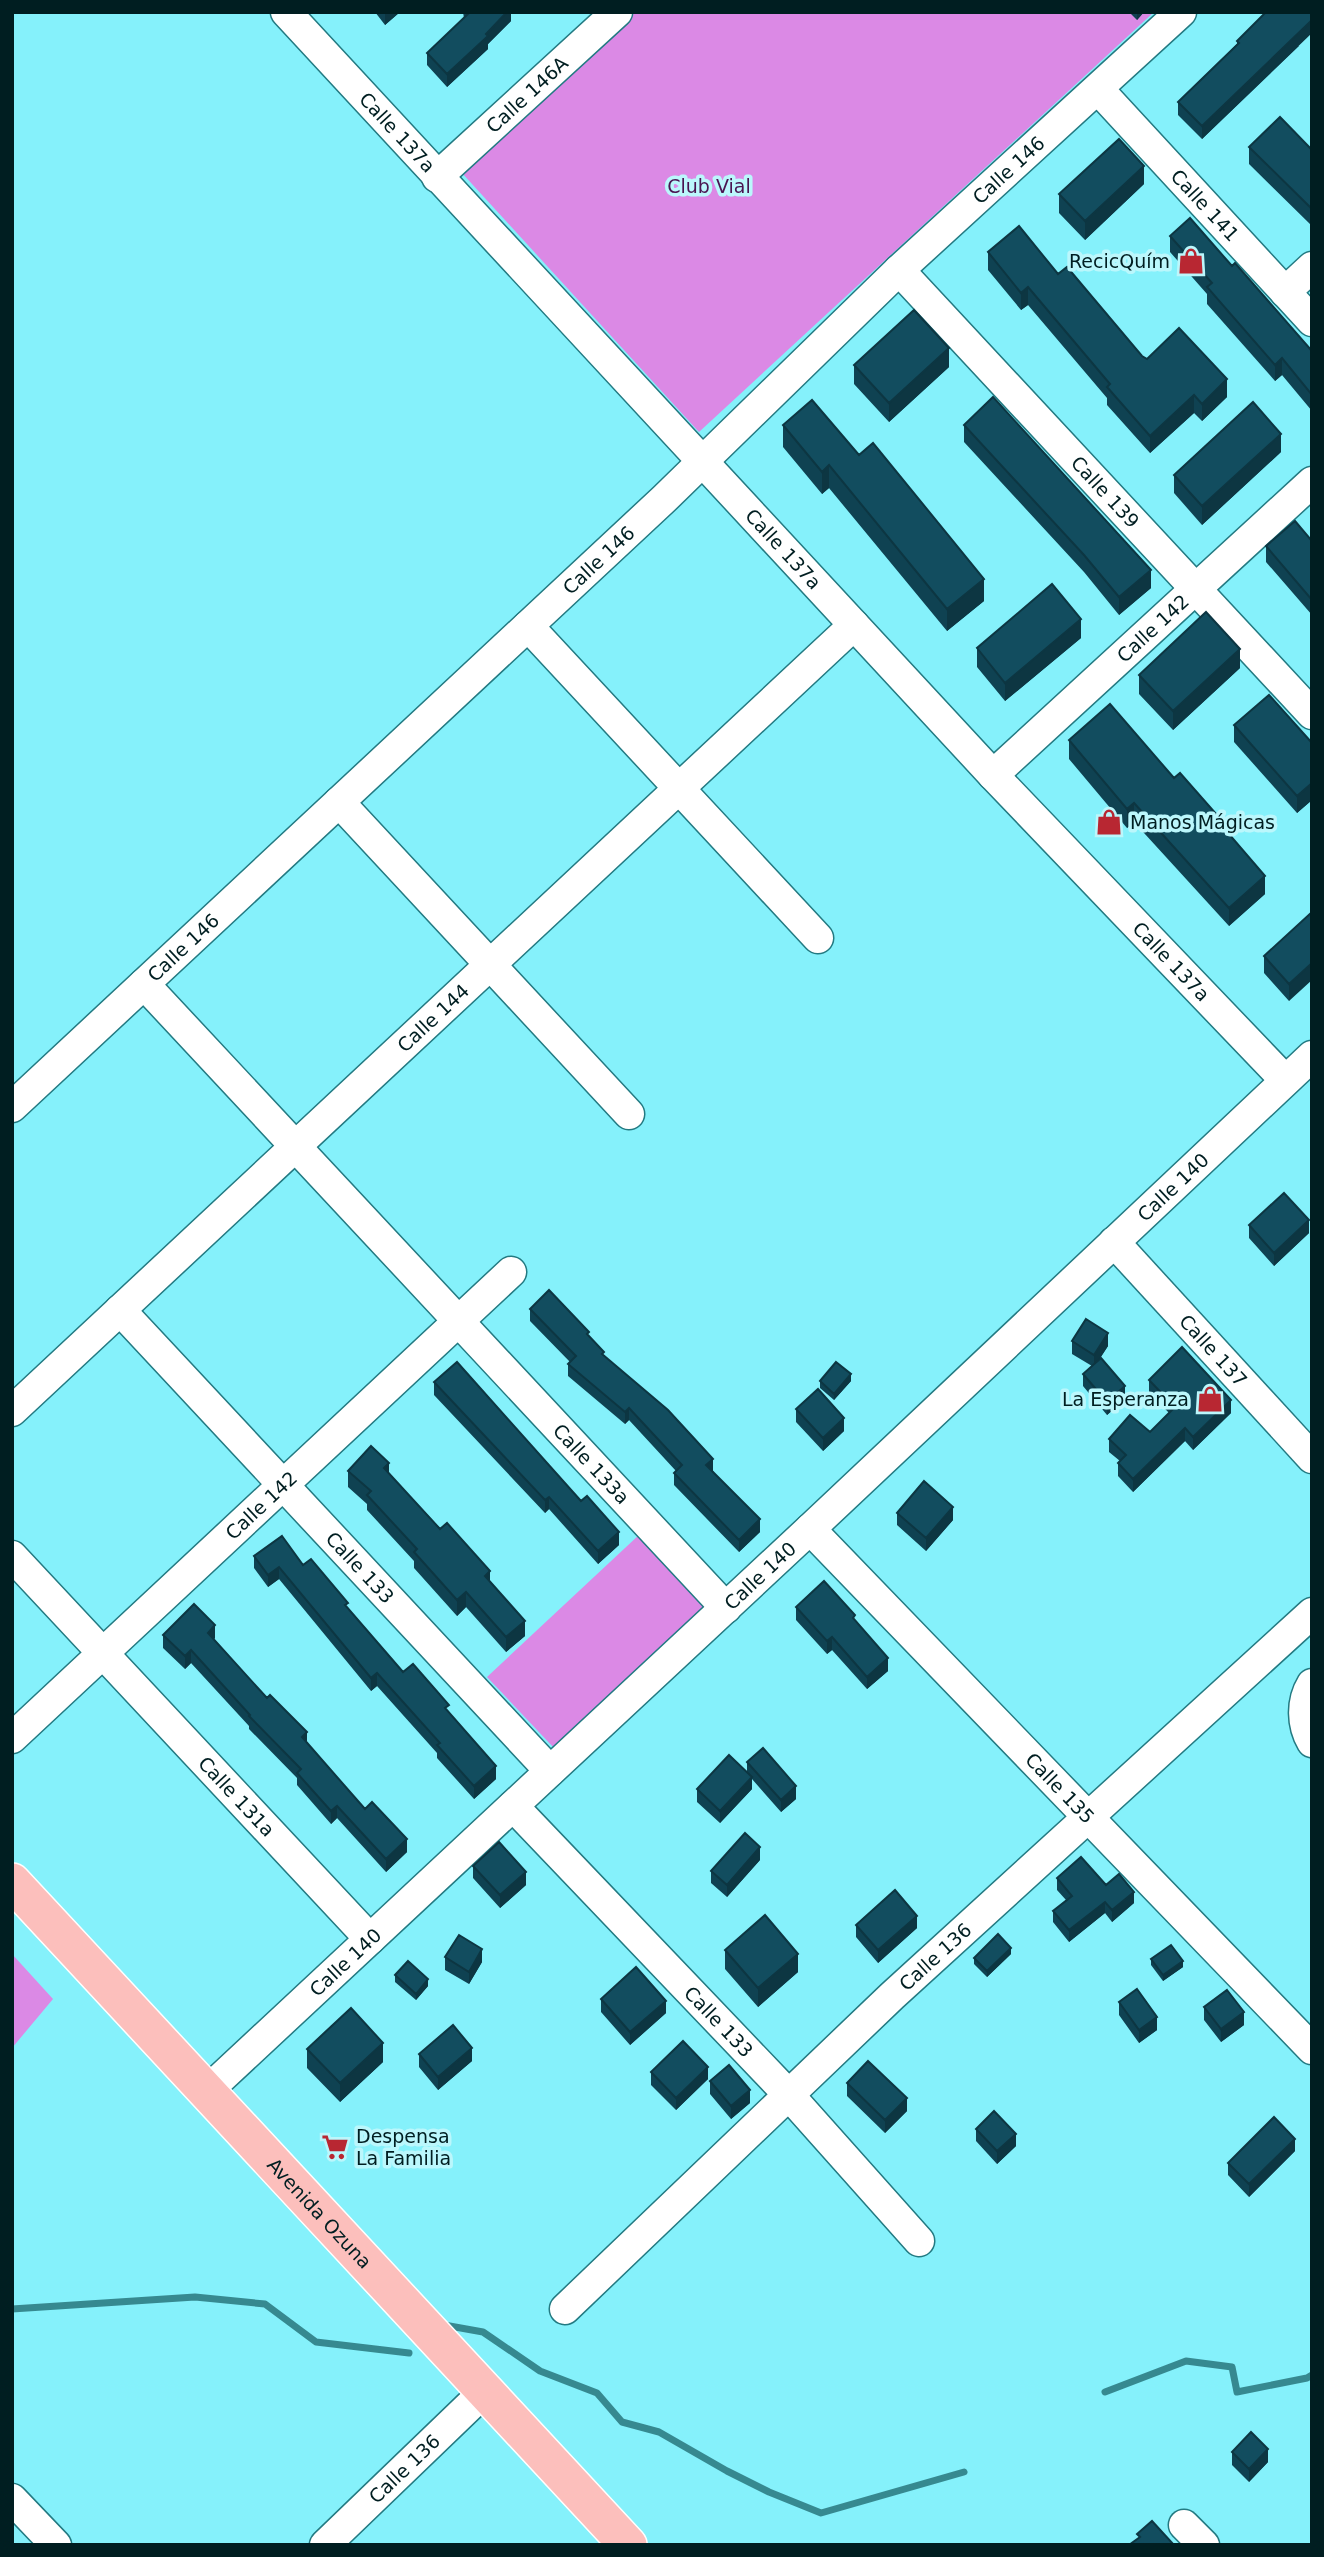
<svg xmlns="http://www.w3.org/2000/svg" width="1324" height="2557" font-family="'DejaVu Sans',sans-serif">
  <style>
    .green { fill: #db89e5 }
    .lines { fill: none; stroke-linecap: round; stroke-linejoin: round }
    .stream { stroke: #368990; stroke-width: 7 }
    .minor-casing { stroke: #237a82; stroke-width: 33 }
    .major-casing { stroke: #fff; stroke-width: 40 }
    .minor { stroke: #fff; stroke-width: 30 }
    .major { stroke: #fcbfbc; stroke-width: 37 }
    .wall { fill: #0f4252 }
    .shaded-wall { fill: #0d3642 }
    .building { fill: #124d5f; stroke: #0d3642; stroke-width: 2 }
    .labels { text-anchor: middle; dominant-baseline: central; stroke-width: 7; stroke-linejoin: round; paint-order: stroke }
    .street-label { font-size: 19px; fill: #001e21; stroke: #bbf7fc }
    .park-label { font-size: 19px; fill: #4a1451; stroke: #bbf7fc }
    .poi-label { font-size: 19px; fill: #001e21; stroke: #bbf7fc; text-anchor: end }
  </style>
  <rect width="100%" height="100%" fill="#85f1fb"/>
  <path class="green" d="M636 12H1154L699 432 461 172Z
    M640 1534 706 1606 554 1748 487 1677Z
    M12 1954 53 1999 12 2048Z"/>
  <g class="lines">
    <path class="stream" d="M12 2309 195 2297 265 2304 316 2342 409 2353
      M444 2325 483 2332 540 2371 597 2393 622 2422 659 2432 727 2471 769 2492 821 2513 964 2472
      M1105 2392 1186 2361 1232 2367 1237 2392 1307 2378 1312 2375"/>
    <g class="minor-casing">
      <g id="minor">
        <path id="s1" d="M286 12 993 775 1285 1080"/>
        <path id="s2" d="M1098 89 1312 321"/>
        <path id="s3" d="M437 177 617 12"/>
        <path id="s4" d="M899 270 1312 714"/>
        <path d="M1285 292 1312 267"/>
        <path d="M528 626 818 938"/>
        <path id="s5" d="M993 775 1312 482"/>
        <path d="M339 802 629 1114"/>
        <path id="s6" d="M144 984 726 1608"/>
        <path id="s7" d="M12 1107 664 499 899 270 1181 12"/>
        <path id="s8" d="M1114 1242 1312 1458"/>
        <path id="s9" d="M120 1310 550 1771"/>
        <path id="s10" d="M12 1411 854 625"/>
        <path id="s11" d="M810 1529 1312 2049"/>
        <path id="s12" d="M12 1556 370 1939"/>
        <path d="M1312 1684C1301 1702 1302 1725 1312 1742"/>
        <path id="s13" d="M12 1738 511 1272"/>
        <path id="s14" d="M513 1806 788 2094 919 2241"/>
        <path id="s15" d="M207 2091 810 1529 1312 1056"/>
        <path id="s16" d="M565 2309 892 1996 1312 1613"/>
        <path d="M12 2499 56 2545"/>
        <path d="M1184 2525 1204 2545"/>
        <path id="s17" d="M325 2545 485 2391"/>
      </g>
    </g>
    <g class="major-casing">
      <g id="major">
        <path id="s18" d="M12 1882 628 2545"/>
      </g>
    </g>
    <use href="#minor" class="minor"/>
    <use href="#major" class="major"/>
  </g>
  <path class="wall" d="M375 12H400L385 25Z
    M463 12H511V21L488 44V49L447 87 427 65V53L464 18Z
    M1129 12H1144L1137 20Z
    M1237 41 1299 46 1202 139 1178 115V102L1237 44Z
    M1249 147 1312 150V226L1249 164Z
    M1144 184 1085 240 1059 213V194Z
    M1170 236 1232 266 1311 350 1312 349V411L1282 375 1275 381 1207 304V294L1170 252Z
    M988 252 1058 274 1142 356 1227 397 1202 421 1194 413 1150 453 1107 405V398L1028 305 1021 310 988 270Z
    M854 365 949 367 889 422 854 384Z
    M783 425 984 601 947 631 829 488 822 494 783 447Z
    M964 425 1151 588 1119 615 1084 572 964 442Z
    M1281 452 1202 525 1174 493V475Z
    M1312 541V615L1266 562V546Z
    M1081 638 1005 701 977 667V648Z
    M1240 668 1173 730 1139 694V675Z
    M1234 725 1312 743V800L1297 813 1234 742Z
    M1069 740 1174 778 1225 830 1265 894 1229 926 1134 822 1127 828 1069 759Z
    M1312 912 1289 1001 1264 973V956Z
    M1249 1225 1309 1233 1274 1266 1249 1238Z
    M530 1309 589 1336 604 1356 713 1471 760 1532 739 1552 674 1485V1473L676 1471 629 1420 625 1424 568 1376V1364L570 1362 530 1321Z
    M1072 1341 1108 1346 1099 1360 1125 1399 1107 1415 1083 1386V1374L1092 1366 1072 1354Z
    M1149 1380 1231 1413 1193 1450 1185 1441 1133 1492 1118 1476V1463L1120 1461 1109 1452V1439L1150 1432 1169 1413 1149 1392Z
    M820 1381H851L834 1400 820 1388Z
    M434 1382 619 1545 598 1564 549 1509 545 1513 434 1395Z
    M796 1409 844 1431 823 1451 796 1422Z
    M348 1471 389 1474 490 1581 525 1636 506 1652 466 1607 457 1616 414 1568V1561L367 1510V1504L348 1487Z
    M897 1513 953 1520 926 1551 897 1525Z
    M254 1556 303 1565 348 1608 403 1672 449 1712 496 1779 474 1799 437 1758V1753L377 1686 371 1691 279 1579 268 1587 254 1568Z
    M796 1607 855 1621 888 1671 867 1689 832 1650 827 1654 796 1620Z
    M163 1635 215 1638 214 1639 365 1809 407 1852 386 1872 337 1818 331 1824 297 1785V1778L249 1729V1726L191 1663 185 1669 163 1648Z
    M747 1762 796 1799 781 1812 752 1779V1789L720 1823 697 1802V1789L747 1773Z
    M760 1860 727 1897 711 1883V1871Z
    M473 1866 526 1885 500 1908 473 1878Z
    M1057 1878 1106 1885 1134 1903 1112 1922 1105 1913 1069 1942 1053 1922V1911L1066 1900 1057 1890Z
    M856 1925 917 1928 878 1963 856 1937Z
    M725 1950 798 1972 758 2007 725 1969Z
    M1011 1954 987 1977 974 1964V1958Z
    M445 1957 482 1962 469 1984 445 1970Z
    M1151 1959 1183 1967 1163 1981 1151 1965Z
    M395 1975 428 1986 416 2000 395 1982Z
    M601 1999 666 2013 630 2045 601 2012Z
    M1119 2002 1157 2030 1139 2043 1119 2015Z
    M1204 2007 1244 2025 1221 2042 1204 2020Z
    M307 2049 383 2062 340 2102 307 2068Z
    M419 2054 472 2061 438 2090 419 2067Z
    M651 2072 708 2079 676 2110 651 2085Z
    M710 2081 750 2103 731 2119 710 2094Z
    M847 2083 907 2111 885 2133 847 2096Z
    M976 2129 1016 2146 997 2164 976 2141Z
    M1295 2151 1249 2197 1228 2175V2163Z
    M1232 2452 1268 2462 1249 2482 1232 2465Z"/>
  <path class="shaded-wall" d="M385 12H400L385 25Z
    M507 12H511V21L488 44V49L447 87V74Z
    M1138 12H1144L1137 20V13Z
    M1312 20V33L1202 139V126Z
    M1144 166V184L1085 240V221Z
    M1028 287V305L1021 310V293Z
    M949 348V367L889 422V403Z
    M1282 358V375L1275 381V365Z
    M1227 379V397L1202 421V404Z
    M1194 395V413L1150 453V436Z
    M1281 434V452L1202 525V506Z
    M829 465V488L822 494V472Z
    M1151 570V588L1119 615V597Z
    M984 579V601L947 631V609Z
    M1081 619V638L1005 701V683Z
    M1240 649V668L1173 730V711Z
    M1312 783V800L1297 813V796Z
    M1134 803V822L1127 828V809Z
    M1265 876V894L1229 926V908Z
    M1312 963V980L1289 1001V984Z
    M1309 1220V1233L1274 1266V1253Z
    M1108 1333V1346L1094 1367V1355Z
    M851 1374V1381L834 1400V1394Z
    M1125 1386V1399L1107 1415V1402Z
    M1231 1400V1413L1193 1450V1437Z
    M629 1408V1420L625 1424V1412Z
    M844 1418V1431L823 1451V1438Z
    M1185 1428V1441L1133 1492V1479Z
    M713 1459V1471L706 1477V1465Z
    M389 1463V1478L384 1468Z
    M549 1497V1509L545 1513V1500Z
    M953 1507V1520L926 1551V1538Z
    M760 1519V1532L739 1552V1540Z
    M619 1532V1545L598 1564V1551Z
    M279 1567V1579L268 1587V1575Z
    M490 1571V1586L485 1576Z
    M466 1592V1607L457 1616V1600Z
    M525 1621V1636L506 1652V1637Z
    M215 1625V1638L208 1645V1633Z
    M832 1637V1650L827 1654V1641Z
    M191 1650V1663L185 1669V1656Z
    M888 1658V1671L867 1689V1677Z
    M377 1673V1686L371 1691V1678Z
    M307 1732V1745L302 1737Z
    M496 1766V1779L474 1799V1786Z
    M752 1777V1789L720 1823V1811Z
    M796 1786V1799L781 1812V1800Z
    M337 1806V1818L331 1824V1811Z
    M407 1839V1852L386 1872V1859Z
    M760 1847V1860L727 1897V1885Z
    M526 1872V1885L500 1908V1895Z
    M1134 1892V1903L1112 1922V1910Z
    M1105 1902V1913L1069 1942V1930Z
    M917 1916V1928L878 1963V1950Z
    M1011 1948V1954L987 1977V1971Z
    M482 1949V1962L469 1984V1972Z
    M798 1954V1972L758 2007V1988Z
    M1183 1961V1967L1163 1981V1975Z
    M428 1979V1986L416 2000V1994Z
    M666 2001V2013L630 2045V2032Z
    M1244 2012V2025L1221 2042V2029Z
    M1157 2017V2030L1139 2043V2030Z
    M383 2043V2062L340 2102V2083Z
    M472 2048V2061L438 2090V2077Z
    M708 2067V2079L676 2110V2098Z
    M750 2090V2103L731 2119V2106Z
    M907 2098V2111L885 2133V2120Z
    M1016 2134V2146L997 2164V2151Z
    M1295 2139V2151L1249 2197V2184Z
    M1268 2449V2462L1249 2482V2469Z"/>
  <path class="building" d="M470 12H507L486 34 488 36 447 74 427 53Z
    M1266 12H1312V20L1202 126 1178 102 1239 43 1237 41Z
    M1280 117 1312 150V209L1249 147Z
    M1119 139 1144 166 1085 221 1059 194Z
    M1190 218 1232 266 1235 263 1311 350 1312 349V395L1282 358 1275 365 1207 287 1212 283 1170 236Z
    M1019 226 1058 274 1067 267 1142 356 1147 359 1179 328 1227 379 1202 404 1194 395 1150 436 1107 387 1110 384 1028 287 1021 293 988 252Z
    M914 310 949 348 889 403 854 365Z
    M993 397 1151 570 1119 597 1084 555 964 425Z
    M812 400 859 455 873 443 984 579 947 609 829 465 822 472 783 425Z
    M1253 402 1281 434 1202 506 1174 475Z
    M1295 521 1312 541V600L1266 546Z
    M1052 584 1081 619 1005 683 977 648Z
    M1206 612 1240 649 1173 711 1139 675Z
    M1269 695 1312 743V783L1297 796 1234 725Z
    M1110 704 1174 778 1180 773 1225 824 1222 826 1265 876 1229 908 1134 803 1127 809 1069 740Z
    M1312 912V963L1289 984 1264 956Z
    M1284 1193 1309 1220 1274 1253 1249 1225Z
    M549 1290 589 1332 587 1334 604 1352 602 1354 668 1410 713 1459 706 1465 760 1519 739 1540 674 1473 682 1465 629 1408 625 1412 568 1364 576 1356 530 1309Z
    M1086 1319 1108 1333 1094 1355 1072 1341Z
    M1182 1347 1231 1400 1193 1437 1185 1428 1133 1479 1118 1463 1126 1455 1109 1439 1130 1415 1150 1432 1175 1407 1149 1380Z
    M1101 1358 1125 1386 1107 1402 1083 1374Z
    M457 1362 581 1501 587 1496 619 1532 598 1551 549 1497 545 1500 434 1382Z
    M836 1362 851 1374 834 1394 820 1381Z
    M818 1389 844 1418 823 1438 796 1409Z
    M371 1446 389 1463 384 1468 440 1529 447 1523 490 1571 485 1576 525 1621 506 1637 466 1592 457 1600 414 1552 417 1549 367 1495 371 1491 348 1471Z
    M924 1481 953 1507 926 1538 897 1513Z
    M282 1536 303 1565 311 1559 348 1603 345 1605 403 1672 413 1664 449 1705 445 1708 496 1766 474 1786 437 1745 440 1743 377 1673 371 1678 279 1567 268 1575 254 1556Z
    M824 1581 855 1615 853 1618 888 1658 867 1677 832 1637 827 1641 796 1607Z
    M194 1604 215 1625 208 1633 267 1698 270 1695 307 1732 302 1737 365 1809 372 1802 407 1839 386 1859 337 1806 331 1811 297 1773 301 1769 249 1716 250 1715 191 1650 185 1656 163 1635Z
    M763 1748 796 1786 781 1800 747 1762Z
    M729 1755 752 1777 720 1811 697 1789Z
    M745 1833 760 1847 727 1885 711 1871Z
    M499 1842 526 1872 500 1895 473 1866Z
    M1081 1857 1106 1885 1119 1874 1134 1892 1112 1910 1105 1902 1069 1930 1053 1911 1072 1896 1057 1878Z
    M895 1890 917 1916 878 1950 856 1925Z
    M765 1915 798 1954 758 1988 725 1950Z
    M998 1934 1011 1948 987 1971 974 1958Z
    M459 1935 482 1949 469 1972 445 1957Z
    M1171 1945 1183 1961 1163 1975 1151 1959Z
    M408 1961 428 1979 416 1994 395 1975Z
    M636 1967 666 2001 630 2032 601 1999Z
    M1137 1989 1157 2017 1139 2030 1119 2002Z
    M1227 1990 1244 2012 1221 2029 1204 2007Z
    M351 2008 383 2043 340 2083 307 2049Z
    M453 2025 472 2048 438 2077 419 2054Z
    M683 2041 708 2067 676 2098 651 2072Z
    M868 2061 907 2098 885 2120 847 2083Z
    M729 2065 750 2090 731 2106 710 2081Z
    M994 2111 1016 2134 997 2151 976 2129Z
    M1274 2117 1295 2139 1249 2184 1228 2163Z
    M1251 2432 1268 2449 1249 2469 1232 2452Z
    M1152 2521 1174 2545H1129L1140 2537 1137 2534Z"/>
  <defs>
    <g id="shop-bare" transform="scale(2.1)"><path d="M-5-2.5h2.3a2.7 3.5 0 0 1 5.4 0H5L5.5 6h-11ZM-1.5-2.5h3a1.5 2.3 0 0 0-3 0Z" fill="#b82732" stroke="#bbf7fc" stroke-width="2.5" paint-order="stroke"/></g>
    <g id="supermarket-bare" transform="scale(2.1)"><path d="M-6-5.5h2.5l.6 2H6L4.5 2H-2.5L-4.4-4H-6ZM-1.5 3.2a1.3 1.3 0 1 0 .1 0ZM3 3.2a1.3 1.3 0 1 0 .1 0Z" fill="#b82732" stroke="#bbf7fc" stroke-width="2.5" paint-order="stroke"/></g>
  </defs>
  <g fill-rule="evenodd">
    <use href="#shop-bare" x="1191" y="261"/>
    <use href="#shop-bare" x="1109" y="822"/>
    <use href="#shop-bare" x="1210" y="1399"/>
    <use href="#supermarket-bare" x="335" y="2147"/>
  </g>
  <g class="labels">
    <g class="street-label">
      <text stroke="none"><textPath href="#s3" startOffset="122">Calle 146A</textPath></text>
      <text stroke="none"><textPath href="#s1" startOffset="164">Calle 137a</textPath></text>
      <text stroke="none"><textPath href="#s7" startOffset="1368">Calle 146</textPath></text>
      <text stroke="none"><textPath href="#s2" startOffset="158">Calle 141</textPath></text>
      <text stroke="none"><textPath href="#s4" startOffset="303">Calle 139</textPath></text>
      <text stroke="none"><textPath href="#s1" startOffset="732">Calle 137a</textPath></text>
      <text stroke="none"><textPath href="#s7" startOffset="802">Calle 146</textPath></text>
      <text stroke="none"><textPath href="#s5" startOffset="217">Calle 142</textPath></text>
      <text stroke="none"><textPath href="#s7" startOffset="234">Calle 146</textPath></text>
      <text stroke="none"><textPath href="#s1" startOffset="1298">Calle 137a</textPath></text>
      <text stroke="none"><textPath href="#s10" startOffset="576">Calle 144</textPath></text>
      <text stroke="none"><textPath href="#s15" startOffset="1323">Calle 140</textPath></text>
      <text stroke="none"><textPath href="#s8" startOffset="147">Calle 137</textPath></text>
      <text stroke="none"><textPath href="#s6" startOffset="656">Calle 133a</textPath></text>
      <text stroke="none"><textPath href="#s13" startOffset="341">Calle 142</textPath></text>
      <text stroke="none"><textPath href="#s9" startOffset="352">Calle 133</textPath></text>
      <text stroke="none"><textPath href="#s15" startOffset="756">Calle 140</textPath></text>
      <text stroke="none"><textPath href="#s11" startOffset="360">Calle 135</textPath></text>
      <text stroke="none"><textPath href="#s12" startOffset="329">Calle 131a</textPath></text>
      <text stroke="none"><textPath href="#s16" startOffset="511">Calle 136</textPath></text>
      <text stroke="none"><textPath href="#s15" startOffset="189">Calle 140</textPath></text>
      <text stroke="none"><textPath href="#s14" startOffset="298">Calle 133</textPath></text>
      <text stroke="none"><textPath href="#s18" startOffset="452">Avenida Ozuna</textPath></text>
      <text stroke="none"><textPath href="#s17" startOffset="110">Calle 136</textPath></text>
    </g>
    <g class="park-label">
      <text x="709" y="186">Club Vial</text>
    </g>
    <g class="poi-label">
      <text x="1170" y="261">RecicQuím</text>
      <text x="1130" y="822" text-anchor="start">Manos Mágicas</text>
      <text x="1189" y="1399">La Esperanza</text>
      <text x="356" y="2136" text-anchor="start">Despensa<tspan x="356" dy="22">La Familia</tspan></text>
    </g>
  </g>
  <rect width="1324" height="2557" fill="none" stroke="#001e21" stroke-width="28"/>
</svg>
